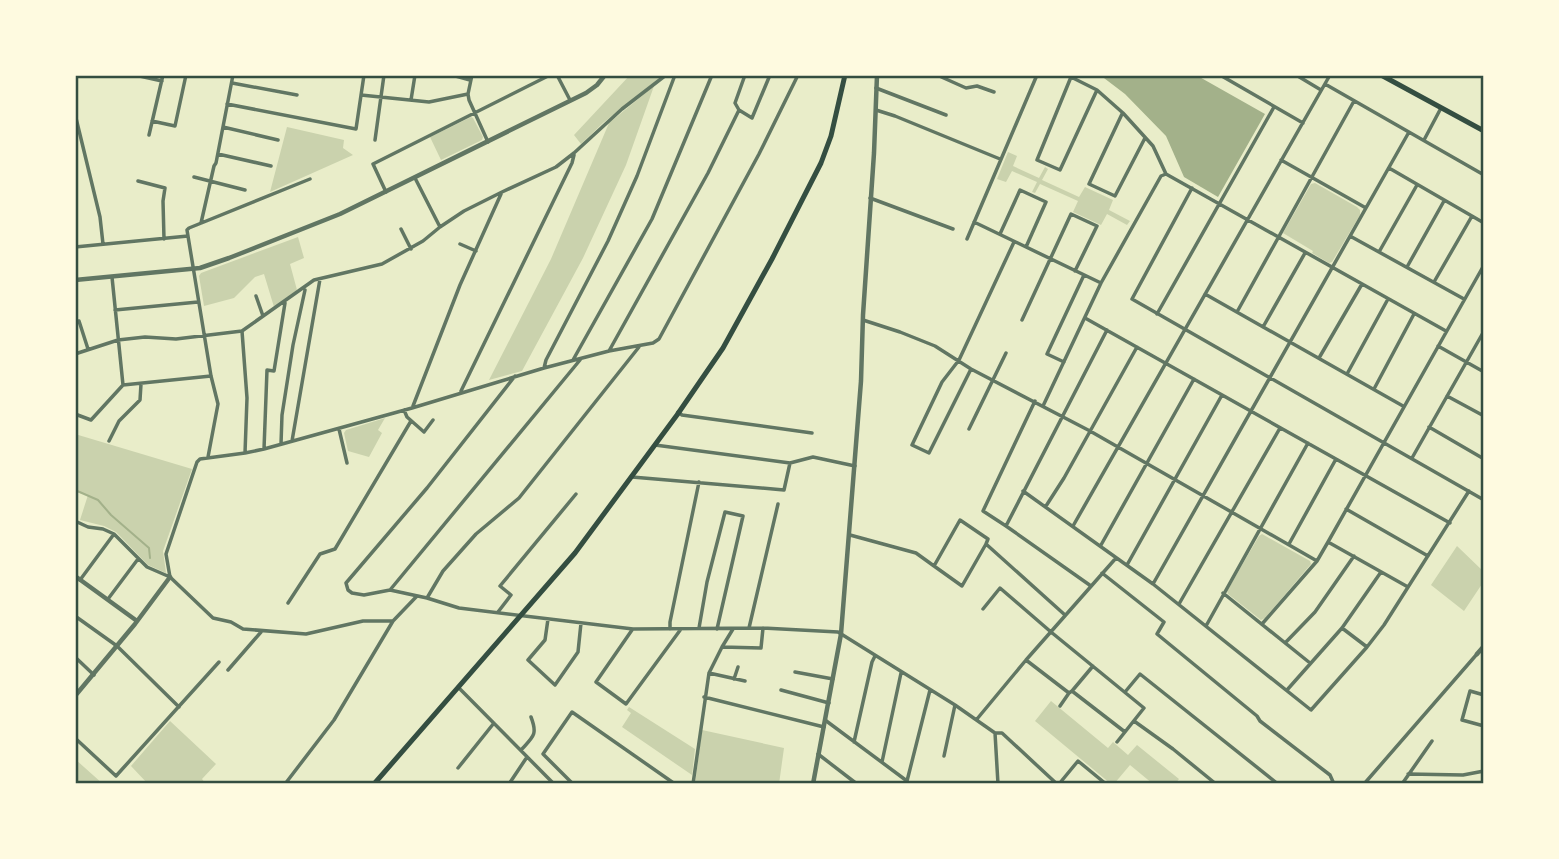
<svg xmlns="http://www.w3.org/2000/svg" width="1559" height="859" font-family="Mulish,sans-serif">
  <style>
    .green { fill: #cad2ad }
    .water { fill: #a3b18a }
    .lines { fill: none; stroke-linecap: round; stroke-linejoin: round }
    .stream { stroke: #a3b18a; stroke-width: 2 }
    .minor { stroke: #617663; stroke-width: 3.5 }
    .tertiary { stroke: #617663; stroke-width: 4.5 }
    .primary { stroke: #344e41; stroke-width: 5 }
    .neatline { fill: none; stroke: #344e41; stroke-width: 2.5 }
  </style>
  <rect width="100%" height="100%" fill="#e9edc9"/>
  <path class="green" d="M630 75H663L603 123 581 144 574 135Z
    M654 86 626 165 583 258 522 371 489 380 551 259 609 123Z
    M471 117 473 118 483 137 482 140 441 160 430 137Z
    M287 127 344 140 343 148 353 155 270 192Z
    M1008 152 1017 156 1013 166 1039 178 1045 167 1048 169 1042 180 1079 197 1085 187 1113 200 1109 210 1130 221 1127 225 1107 214 1101 225 1073 212 1078 201 1040 184 1035 193 1032 192 1037 182 1012 171 1006 182 997 179Z
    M1315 183 1357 207 1360 210V215L1332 262 1329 263 1312 253 1313 251 1283 233 1311 184Z
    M298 237 304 258 290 264 297 290 274 307 264 274 255 277 234 298 204 306 199 276 201 273Z
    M385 418 378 430 382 433 369 457 348 451 344 433 346 430Z
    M75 434 192 469 163 551 166 573 148 565 116 532 104 526 80 520 88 495 75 492Z
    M1262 534 1310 561 1311 564 1265 618 1261 620 1228 594 1227 591 1259 536Z
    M1457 546 1484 572V581L1464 611 1431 585Z
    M1051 701 1108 748 1113 742 1128 755 1137 745 1179 779 1175 784H1153L1130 765 1114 784H1111L1035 721Z
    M629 707 695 749 692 775 622 727 631 713 627 710Z
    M170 721 216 764 202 779 206 784H148L131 766Z
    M702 730 784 748 779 784H695Z
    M75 759 103 784H75Z"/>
  <path class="water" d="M1100 75H1196L1265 114 1218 197 1184 177 1166 136 1125 94Z"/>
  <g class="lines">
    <path class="stream" d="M75 490 98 500 111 515 149 548 150 558"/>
    <path class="minor" d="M135 75 162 81
      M274 75 277 76
      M452 75 470 80
      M472 75 468 94 469 100 488 142
      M557 75 570 100
      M937 75 966 88 977 86 994 92
      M1067 75 1097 90 1123 113 1153 146 1166 174 1446 331
      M1220 75 1303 123
      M1296 75 1321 90
      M1071 77 1037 160 1060 170 1097 90
      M232 83 297 95
      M1325 84 1484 175
      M876 88 946 115
      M361 95 429 102 468 94
      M411 100 415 75
      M227 104 356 129 364 75
      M739 110 735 103 745 75
      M876 110 895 116 1000 159
      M75 114 100 217 103 244
      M1122 114 1089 184 1115 196 1145 138
      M152 121 175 126 186 75
      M223 127 278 140
      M149 135 163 75
      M375 140 384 75
      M1424 140 1441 108
      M218 154 271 166
      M1281 160 1366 208
      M1389 168 1484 223
      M194 177 245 190
      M415 178 440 227
      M138 181 165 188 163 201 164 239
      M1192 188 1132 299 1484 500
      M386 192 373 164 550 75
      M870 198 953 229
      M974 222 1101 283
      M201 223 214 166 216 163 233 75
      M401 229 411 249
      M1000 234 1020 190 1046 202 1026 247
      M1350 236 1464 299
      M967 239 1037 75
      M460 244 476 251
      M75 247 188 236
      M1379 252 1417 185
      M1407 267 1444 201
      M112 277 123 385
      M1434 282 1472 216
      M1205 294 1403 406
      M256 296 263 316
      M115 310 198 302
      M1237 312 1354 101
      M1157 314 1274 107
      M1085 318 1450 523
      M863 320 900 332 935 346 971 369 1090 431 1317 561
      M1022 320 1071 214 1097 226 1075 271
      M75 322 79 321 88 349
      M1263 327 1305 253
      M242 331 247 398 245 453
      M1438 346 1484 372
      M609 351 708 173 739 110 752 118 770 75
      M75 354 118 340 145 337 176 339 242 331 314 280 382 264 423 241 440 227 464 211 502 192 556 167 574 153 622 109 666 75
      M1319 358 1362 284
      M573 360 652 219 712 75
      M1064 362 1047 354 1084 275
      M544 368 546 360 608 241 637 176 675 75
      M971 369 929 453 912 445 942 382 959 360 1014 242
      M1347 374 1388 299
      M515 376 427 488 346 583 348 590 352 593 364 595 390 590 427 598 459 608 633 629 763 628 838 632 955 705 995 733 998 784
      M1374 389 1414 314
      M461 391 572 163 574 155
      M1447 396 1484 416
      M1035 401 983 511 1006 526 1091 586
      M413 406 460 285 501 194
      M1043 406 1101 283 1161 176 1166 174
      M404 410 407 417 424 432 433 420
      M678 412 682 415 812 433
      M75 414 91 420 123 385 211 376
      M1429 427 1484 459
      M339 429 347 463
      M969 429 1006 353
      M109 441 119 421 140 400 141 384
      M292 441 320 279
      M281 444 282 415 293 345 305 290
      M655 445 790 463 813 457 855 466
      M264 449 267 370 274 371 285 303
      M208 457 218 404 211 376 187 230 189 228 310 179
      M1412 458 1484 331
      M632 477 784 490 790 463
      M1023 491 1153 584 1311 710 1367 647 1384 625 1469 491
      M1046 506 1064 478 1137 347
      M1346 509 1428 556
      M75 521 88 527 103 529 114 534 147 567 170 577 213 618 231 622 243 629 306 634 363 621H393
      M1006 526 1107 330
      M1073 526 1330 75
      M850 535 916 553 934 566
      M1328 542 1408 587
      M986 544 962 586 934 566 960 520 988 539 986 544 1065 615
      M1289 544 1336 459
      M1101 545 1194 379
      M1127 565 1222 395
      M1102 573 1164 622 1157 634 1257 716 1260 721 1330 775 1334 784
      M170 577 166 554 197 462 200 459 245 453 264 449 412 408 544 368 609 351 653 343 659 339 759 154 798 75
      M80 580 114 534
      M1153 584 1409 132
      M390 590 580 360
      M1223 593 1310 663
      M427 598 443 571 476 534 519 498 639 347
      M108 599 138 559
      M288 603 320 554 335 549 411 421
      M1179 604 1280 428
      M983 609 1000 588 1051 632 1144 708 1117 742
      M498 612 511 595 500 586 576 494
      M75 616 117 646 179 707
      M548 619 545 640 528 660 555 685 578 652 581 623
      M1262 624 1317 561 1328 542 1484 265
      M1206 626 1308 443
      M699 628 707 582 725 512 743 516 717 629
      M749 628 778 504
      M1342 628 1367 647
      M670 629V622L699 482
      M632 630 596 682 626 704 681 629
      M1286 642 1315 612 1354 556
      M722 647 761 648 763 628
      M75 657 94 675
      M1026 660 1069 693 1072 691 1125 732
      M228 670 261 632
      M795 672 833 679
      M709 673 745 681
      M734 679 738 667
      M458 687 554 784
      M781 690 829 703
      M1287 690 1342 628 1381 572
      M1072 691 1093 666
      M1125 692 1140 674 1278 784
      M1484 695 1470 691 1462 720 1484 726
      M704 697 824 727
      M1060 706 1069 693
      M977 719 1026 660 1116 558
      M825 720 907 781 930 690
      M1134 721 1173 749 1216 784
      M995 733H1002L1057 784
      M75 738 116 776 219 662
      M854 742 872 662 875 656
      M521 750C533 737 538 735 531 717
      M818 754 857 784
      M944 756 955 705
      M882 762 901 673
      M458 768 494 723
      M1408 774 1463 775 1484 771
      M285 784 334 720 393 621 417 596
      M509 784 527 757
      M573 784 543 754 572 712 675 784
      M693 784 709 673 722 647 733 629
      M1059 784 1078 761 1106 784
      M1364 784 1477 654
      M1402 784 1432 741"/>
    <path class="tertiary" d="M75 280 200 268 229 258 340 214 586 93 597 85 605 75
      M75 576 137 621
      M1477 654 1484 646
      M75 696 135 624 170 577
      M813 784 841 634 861 381 863 315 874 153 877 75"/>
    <path class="primary" d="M1381 75 1484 131
      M374 784 575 553 677 415 723 348 772 259 821 163 831 136 845 75"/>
  </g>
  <rect width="1559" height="859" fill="none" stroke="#fefae0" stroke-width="154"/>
  <rect x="77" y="77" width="1405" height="705" class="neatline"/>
</svg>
